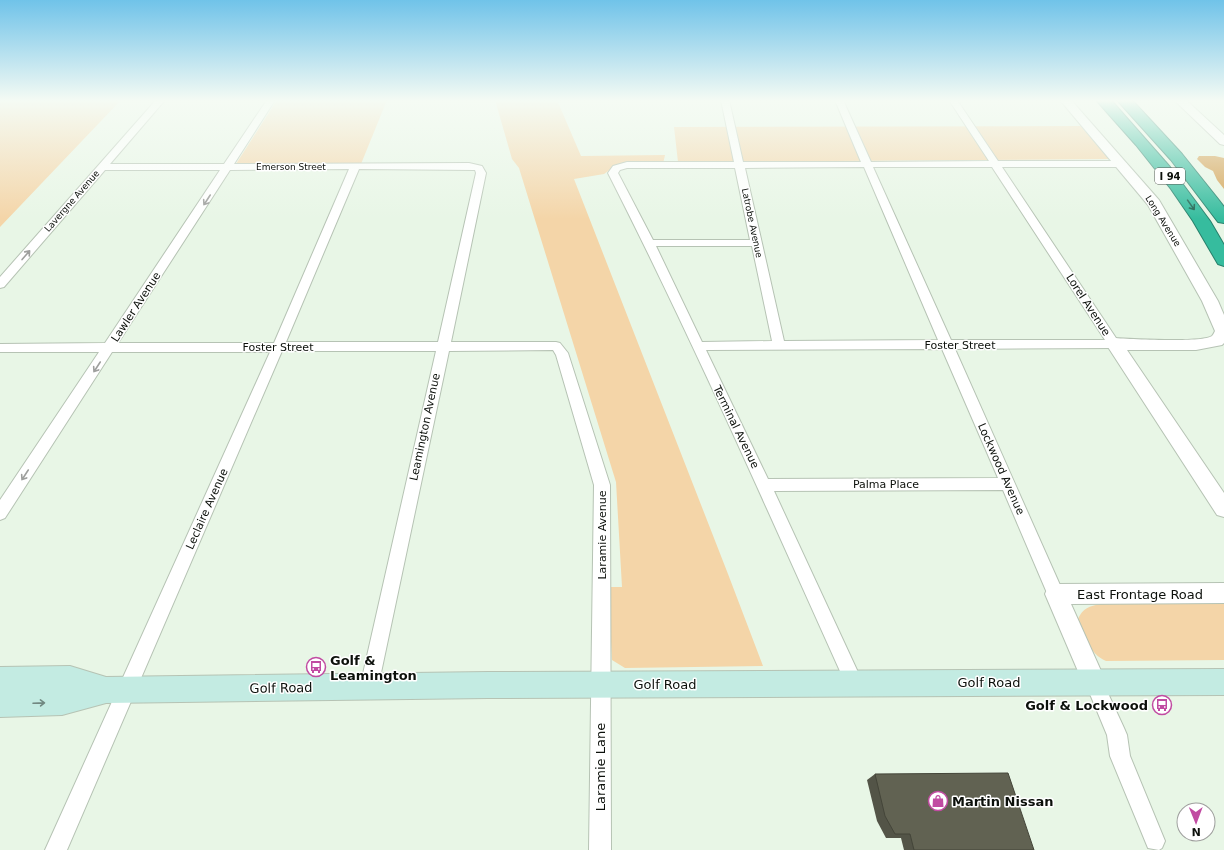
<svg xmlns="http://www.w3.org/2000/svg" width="1224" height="850" font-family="'DejaVu Sans',sans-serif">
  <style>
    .green { fill: #f4d5a8 }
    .forest { fill: #d4a356 }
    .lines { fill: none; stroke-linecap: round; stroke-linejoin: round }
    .minor-casing { stroke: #b6c3b4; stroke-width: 2 }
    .tertiary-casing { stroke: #b6c3b4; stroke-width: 2 }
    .secondary-casing { stroke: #b6c3b4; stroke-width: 2 }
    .motorway-casing { stroke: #27806b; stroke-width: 2 }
    .minor { fill: #fff; fill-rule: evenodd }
    .tertiary { fill: #fff; fill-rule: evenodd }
    .secondary { fill: #c3ebe2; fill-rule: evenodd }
    .motorway { fill: #36bc9e; fill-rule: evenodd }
    .wall { fill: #535447 }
    .building { fill: #616252; stroke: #444539 }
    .oneway { stroke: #9e9f9d }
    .oneway2 { stroke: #216654 }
    .oneway3 { stroke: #718881 }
    .labels { text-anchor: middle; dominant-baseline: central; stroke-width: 3; stroke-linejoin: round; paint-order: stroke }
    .far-street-label { font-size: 9px; fill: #0c100b; stroke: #fff }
    .shield { fill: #fff; stroke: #555854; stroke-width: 1 }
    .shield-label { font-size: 10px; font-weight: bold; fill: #0c100b }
    .street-label { font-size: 11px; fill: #0c100b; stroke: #fff }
    .near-street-label { font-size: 13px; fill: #0c100b; stroke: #fff }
    .near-poi-label { font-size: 13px; font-weight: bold; fill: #0c100b; stroke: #fff; text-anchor: start }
  </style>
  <rect width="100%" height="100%" fill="#e8f6e6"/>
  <path class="green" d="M0 100H121L0 227Z
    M277 100H387L361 164H236Z
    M495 100H557L581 156 665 155 663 164H618L604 174 574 179 728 574 763 666 625 668 612 660 608 587H622L616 482 519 168 512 159Z
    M1081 126 1109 159 678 162 674 127Z
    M1224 600V660L1106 661C1089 654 1085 635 1078 619 1083 608 1089 606 1101 604Z"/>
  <path class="forest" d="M1199 156H1215L1224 158V189L1217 180 1213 171 1205 167 1197 159Z"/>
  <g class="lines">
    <g class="minor-casing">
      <path id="minor" d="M156 100H165L110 164H224L267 100H275L234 164 469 163 482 166 486 173 451 342H556L560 343 568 353 610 485 611 850H589L594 485 556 355 553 350 449 351 378 687 375 693 369 696 363 693 360 687 436 351H282L67 850H45L270 352H112L5 518 0 520V500L99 352H0V344L105 343 220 170H105L4 287 0 288V277ZM349 169 274 343H118L230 170ZM359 169 475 170 476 173 438 342H286Z
        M721 100H729L743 162H861L835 100H843L871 162 989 161 949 100H957L998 161H1122L1127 164 1122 167H1002L1120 344 1118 347 1114 348 955 349 1064 594 1062 600 1056 602 1050 600 1003 490 774 491 863 683 860 689 854 692 848 689C770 516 694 342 608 173L613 166 627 162H734ZM864 167 938 340 784 341 745 168ZM873 167H992L1105 340H951ZM627 168H735L750 240H653L618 173 620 170ZM656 246H752L772 341 702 342ZM942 349 998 478 768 479 706 350Z
        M1094 673 1100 676 1124 728 1127 735 1130 756 1165 841 1162 848 1159 850 1148 848 1110 756 1107 735 1085 682 1088 676Z"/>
    </g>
    <g class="tertiary-casing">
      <path id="tertiary" d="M1060 100H1071L1159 200 1218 301 1224 315V343L1222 345 1196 350H1127L1224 493V517L1217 515 1106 344 1108 340 1114 338C1129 339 1202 343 1212 336 1213 335 1214 333 1215 331L1202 301 1148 205Z
        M1174 100H1186L1224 135V145L1220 144Z
        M1224 583V603L1071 604 1106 682 1102 690 1094 694 1086 690 1045 594 1048 587 1056 584Z"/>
    </g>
    <g class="secondary-casing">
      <path id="secondary" d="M70 666 106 677 488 672 1224 669V695L488 698 106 703 62 715 0 717V667Z"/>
    </g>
    <g class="motorway-casing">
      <path id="motorway" d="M1096 100H1111L1170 167 1210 221 1224 245V266L1218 264 1193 221 1171 189 1136 145Z
        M1117 100H1132L1182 154 1218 199 1224 207V223L1218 222 1171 160Z"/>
    </g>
    <use href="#minor" class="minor"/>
    <use href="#tertiary" class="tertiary"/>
    <use href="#secondary" class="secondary"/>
    <use href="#motorway" class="motorway"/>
  </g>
  <path class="wall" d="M875 774 1034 850H904L901 838H886L877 821 867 780Z"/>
  <path class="building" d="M1008 773 1034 850H914L910 834H895L885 816 875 774Z"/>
  <defs><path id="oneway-shaft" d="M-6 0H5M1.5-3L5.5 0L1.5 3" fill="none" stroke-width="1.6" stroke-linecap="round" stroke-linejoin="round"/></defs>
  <g class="oneway">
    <use href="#oneway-shaft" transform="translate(207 200) rotate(123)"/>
    <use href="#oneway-shaft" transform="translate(26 255) rotate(-49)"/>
    <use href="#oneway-shaft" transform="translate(97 367) rotate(123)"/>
    <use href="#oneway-shaft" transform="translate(25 475) rotate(123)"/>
  </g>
  <use class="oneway2" href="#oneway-shaft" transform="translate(1191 205) rotate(55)"/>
  <use class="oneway3" href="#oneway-shaft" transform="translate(39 703) rotate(-2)"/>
  <linearGradient id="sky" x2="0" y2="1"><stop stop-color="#70c3e9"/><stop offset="0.46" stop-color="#f5fbf4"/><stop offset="1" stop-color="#f5fbf4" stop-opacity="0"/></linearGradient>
  <rect width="1224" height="219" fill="url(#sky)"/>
  <defs>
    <g id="bus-ring" transform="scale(1)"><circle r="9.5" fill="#fff" stroke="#c14ba2" stroke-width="1.5"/><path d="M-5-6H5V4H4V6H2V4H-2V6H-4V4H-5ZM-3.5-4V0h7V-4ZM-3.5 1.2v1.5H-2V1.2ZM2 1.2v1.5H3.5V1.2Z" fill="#c14ba2"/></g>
    <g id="shop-ring" transform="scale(1)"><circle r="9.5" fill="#fff" stroke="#c14ba2" stroke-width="1.5"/><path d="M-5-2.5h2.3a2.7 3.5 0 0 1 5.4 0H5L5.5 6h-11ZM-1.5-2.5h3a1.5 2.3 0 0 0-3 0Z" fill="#c14ba2"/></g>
  </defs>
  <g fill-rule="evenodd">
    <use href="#bus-ring" x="316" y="667"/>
    <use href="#bus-ring" x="1162" y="705"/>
    <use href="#shop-ring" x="938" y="801"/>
  </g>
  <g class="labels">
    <g class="far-street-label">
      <text x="291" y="167">Emerson Street</text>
      <text transform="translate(72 201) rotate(-49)">Lavergne Avenue</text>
      <text transform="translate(1163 221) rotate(58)">Long Avenue</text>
      <text transform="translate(752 223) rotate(78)">Latrobe Avenue</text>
    </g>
    <rect class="shield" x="1155" y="168" width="30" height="16" rx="3"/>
    <g class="shield-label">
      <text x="1170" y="176">I 94</text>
    </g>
    <g class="street-label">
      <text transform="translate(1088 305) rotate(57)">Lorel Avenue</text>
      <text transform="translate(136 307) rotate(-57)">Lawler Avenue</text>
      <text x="960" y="345">Foster Street</text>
      <text x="278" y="347">Foster Street</text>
      <text transform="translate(425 427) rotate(-78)">Leamington Avenue</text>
      <text transform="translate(736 427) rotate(64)">Terminal Avenue</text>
      <text transform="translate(1001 469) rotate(66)">Lockwood Avenue</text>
      <text x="886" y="484">Palma Place</text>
      <text transform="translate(207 509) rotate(-66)">Leclaire Avenue</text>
      <text transform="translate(602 535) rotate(-90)">Laramie Avenue</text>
    </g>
    <g class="near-street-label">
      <text x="1140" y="594">East Frontage Road</text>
      <text x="989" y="682">Golf Road</text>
      <text x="665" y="684">Golf Road</text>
      <text transform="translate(281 688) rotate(-1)">Golf Road</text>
      <text transform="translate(600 767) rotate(-90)">Laramie Lane</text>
    </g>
    <g class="near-poi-label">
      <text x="330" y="660">Golf &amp;<tspan x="330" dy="15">Leamington</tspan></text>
      <text x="1148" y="705" text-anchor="end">Golf &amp; Lockwood</text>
      <text x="952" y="801">Martin Nissan</text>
    </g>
  </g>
  <g transform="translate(1196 822) rotate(179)"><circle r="19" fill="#ffffff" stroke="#9e9f9d"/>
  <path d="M0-3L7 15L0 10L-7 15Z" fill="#c14ba2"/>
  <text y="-6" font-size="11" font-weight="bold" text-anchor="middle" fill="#0c100b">N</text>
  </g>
</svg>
